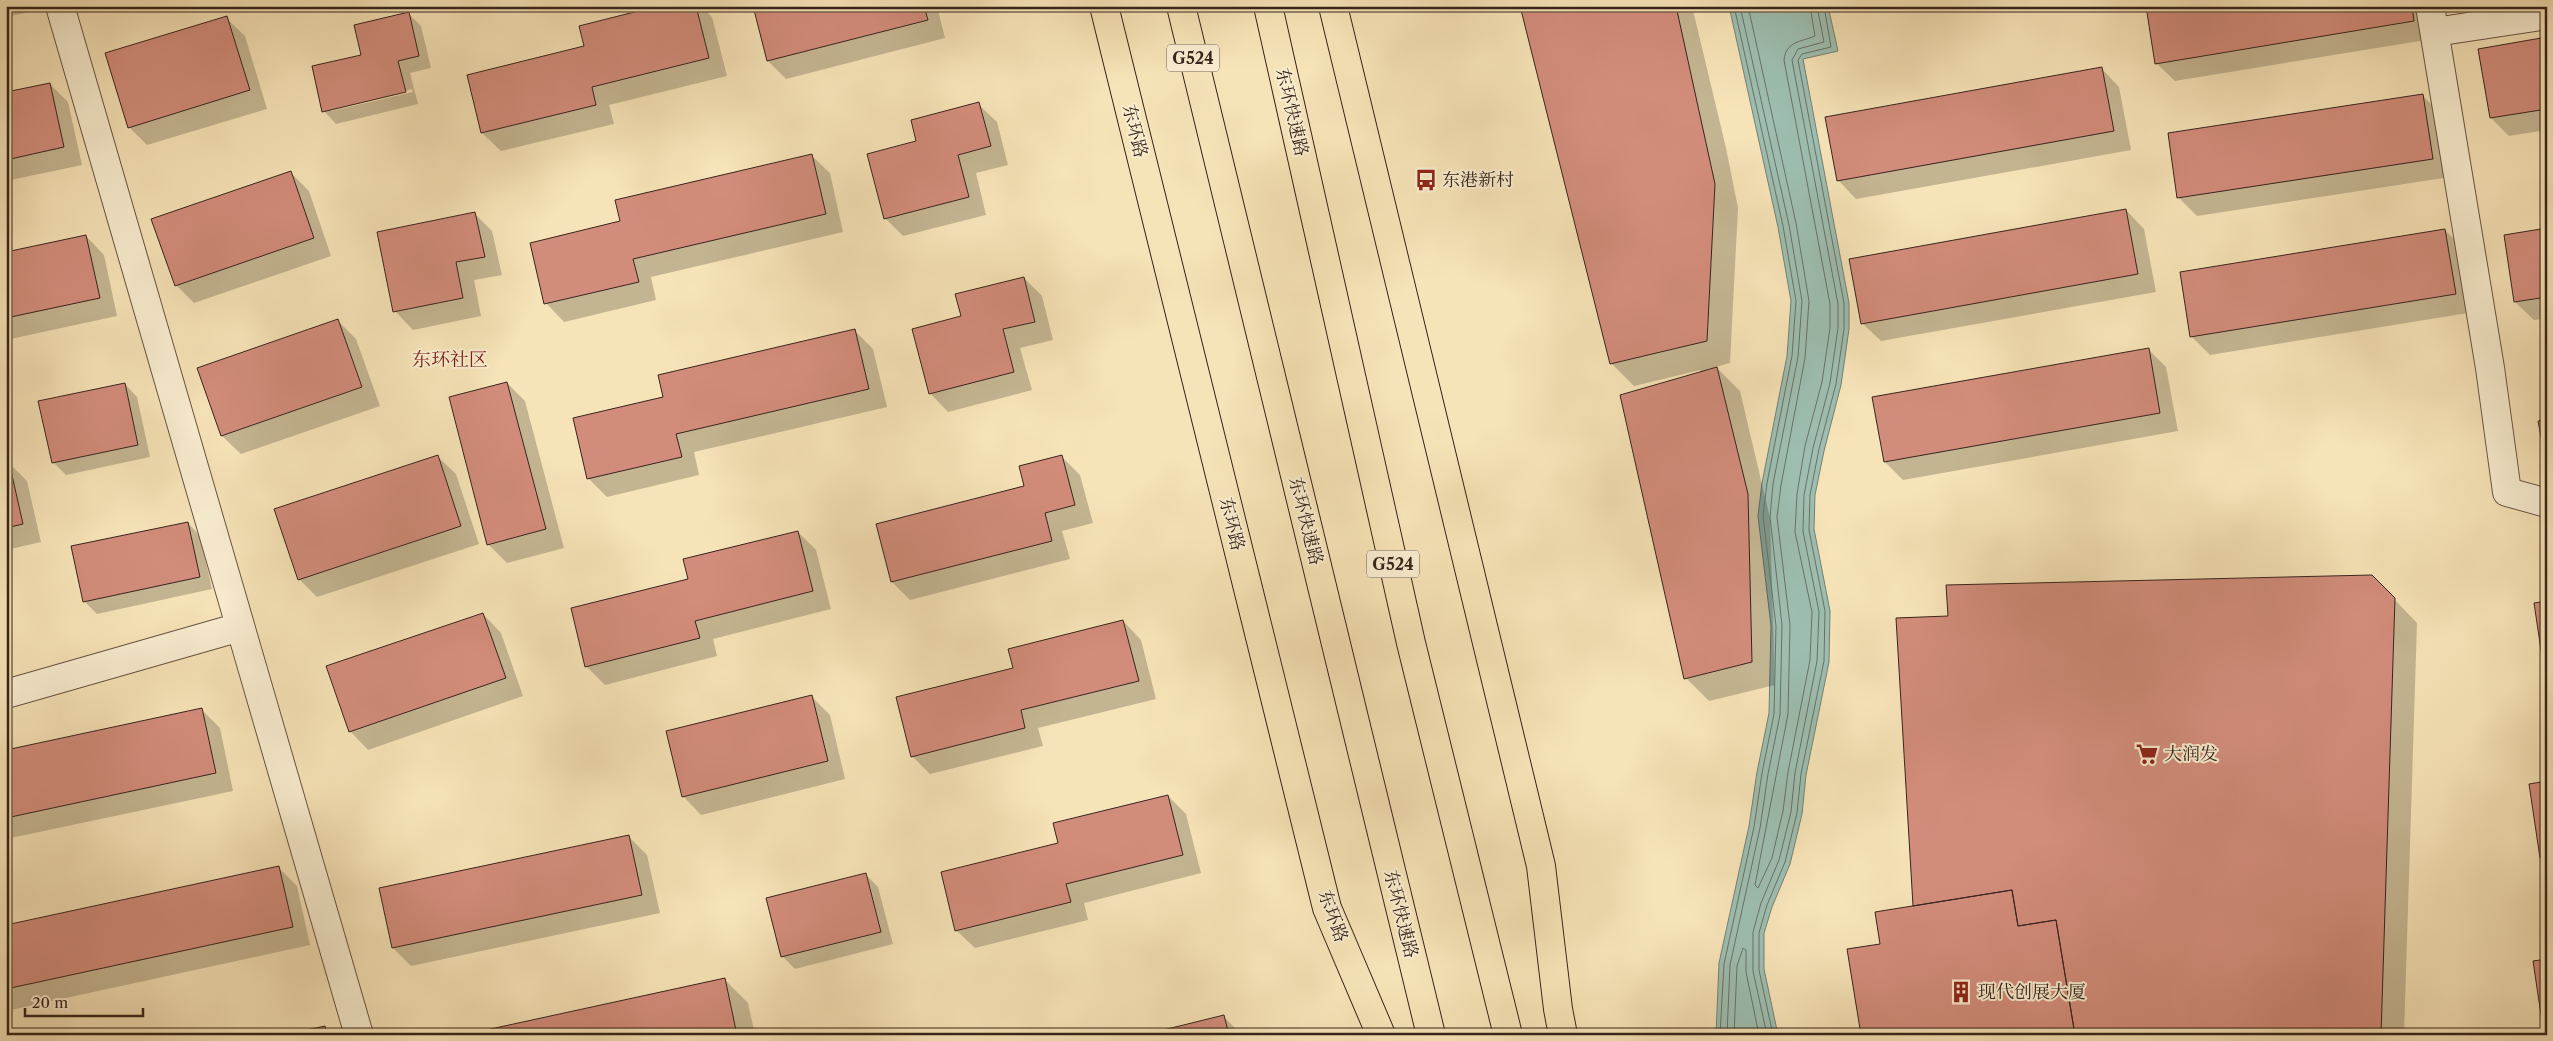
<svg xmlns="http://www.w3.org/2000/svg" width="2553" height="1041" font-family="'Libre Caslon Text','Noto Serif SC',serif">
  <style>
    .water { fill: #9dbeb0; stroke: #748074 }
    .shadow { fill: #0003; fill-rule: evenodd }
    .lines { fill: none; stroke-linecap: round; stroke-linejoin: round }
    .shore { stroke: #6a7166; stroke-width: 1 }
    .building { fill: #d28c7b; stroke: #37241b }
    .minor-casing { stroke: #675442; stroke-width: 30 }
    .major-casing { stroke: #37241b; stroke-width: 30 }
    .highway-casing { stroke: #37241b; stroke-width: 30 }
    .minor { stroke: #f9edd0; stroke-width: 28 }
    .major { stroke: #f6e3b7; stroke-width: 28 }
    .highway { stroke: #f6e3b7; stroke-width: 28 }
    .labels { text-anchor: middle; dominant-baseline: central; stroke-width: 4; stroke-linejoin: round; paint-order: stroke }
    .shield { fill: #f9edd0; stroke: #716051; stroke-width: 1 }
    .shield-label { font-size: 16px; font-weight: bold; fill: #37241b }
    .street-label { font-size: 18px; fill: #37241b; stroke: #f9edd0 }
    .poi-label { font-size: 18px; fill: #37241b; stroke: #f9edd0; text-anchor: start }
    .neighbourhood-label { font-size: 19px; fill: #7a1f14; stroke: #f9edd0 }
  </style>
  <rect width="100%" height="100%" fill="#f6e3b7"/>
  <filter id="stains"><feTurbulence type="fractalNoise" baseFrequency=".004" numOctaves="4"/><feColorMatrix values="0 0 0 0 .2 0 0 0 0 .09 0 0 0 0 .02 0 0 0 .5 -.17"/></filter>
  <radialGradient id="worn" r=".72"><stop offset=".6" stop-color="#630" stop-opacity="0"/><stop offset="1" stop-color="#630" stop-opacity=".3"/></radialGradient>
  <path class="water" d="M1729 6H1828L1838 51 1803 59 1849 303V329L1841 385 1824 451 1815 495 1814 529 1830 611 1829 662 1806 775 1802 814 1790 864 1772 907 1764 933V969L1778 1035H1716L1719 963 1749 826 1757 772 1769 713 1771 626 1758 516 1762 483 1787 356 1791 301 1778 227Z"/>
  <path class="shadow" d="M6 6H42L43 9 6 17Z
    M664 6H701L712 17 727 76 609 105 614 124 501 151 482 133 468 76 586 46Z
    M754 6H952L938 10 945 38 786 79 768 61Z
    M1521 6H1692L1726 148 1738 208 1730 363 1716 367 1740 391 1770 518 1775 685 1709 701 1686 678 1701 373 1700 370 1634 386 1611 363Z
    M1995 6H2040L2000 11Z
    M2147 6H2426L2432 39 2175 81 2156 63Z
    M408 13 421 26 431 68 410 73 418 104 336 124 324 111 363 56ZM412 89 413 92 331 111V109Z
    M226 18 245 36 267 109 147 145 129 127Z
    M2547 38V130L2509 136 2491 118Z
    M2101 68 2119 87 2131 150 1856 199 1838 180Z
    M50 84 68 102 82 165 6 181V93Z
    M2423 96 2441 114 2450 177 2197 216 2178 197Z
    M978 104 997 122 1008 165 976 173 986 215 903 236 885 218 918 142Z
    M811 155 830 173 843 232 651 277 656 300 564 322 546 303 621 222Z
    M291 173 309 191 331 256 194 303 176 285Z
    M2126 210 2144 229 2156 292 1881 341 1862 323Z
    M474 213 492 231 502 275 474 280 481 316 413 330 395 311Z
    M2445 230 2463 248 2474 312 2210 355 2192 337Z
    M2547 230V318L2534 320 2515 302Z
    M86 236 104 255 117 316 6 340V254Z
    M1024 278 1042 296 1053 340 1020 348 1032 390 948 412 930 393 962 317Z
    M338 321 356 339 380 406 241 454 222 436 199 369Z
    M854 330 873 349 887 407 694 452 699 475 607 497 589 479 574 419 664 398Z
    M2148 349 2166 367 2178 431 1903 480 1885 462Z
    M507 383 525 401 564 548 507 563 488 544Z
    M125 384 137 397 150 457 66 475 53 462Z
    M437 456 456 474 479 544 317 597 299 579Z
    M1062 457 1080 475 1093 523 1062 531 1070 559 910 600 892 582 1025 487Z
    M9 463 27 481 41 542 6 550V464Z
    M188 523 200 536 212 589 97 614 84 601Z
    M798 532 816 550 831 609 713 639 717 656 605 685 586 666 689 580Z
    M2372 576 2417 623 2404 1035H1863L1881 945 1914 907 1949 617Z
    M483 614 501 633 523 696 368 750 350 731Z
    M1123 621 1141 640 1156 699 1038 728 1043 746 930 774 912 756 1014 669Z
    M811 696 830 715 845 779 701 815 683 796Z
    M201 709 220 728 233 791 6 839V751Z
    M2547 783V863L2541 858Z
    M1168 796 1186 814 1201 873 1084 903 1088 920 975 948 956 930 1060 844Z
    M628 836 647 855 660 913 411 966 393 948Z
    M279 868 297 886 310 945 6 1011V926Z
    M866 875 878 887 893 944 795 969 782 956Z
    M725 980 748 1003 755 1035H469Z
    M1223 1016 1242 1035H1148Z
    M324 1027 332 1035H289Z"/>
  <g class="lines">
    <path class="shore" d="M1748 6 1796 223 1809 301 1805 358 1781 485 1777 517 1790 625 1788 714 1755 885 1758 888 1772 858 1783 811 1788 772 1810 660 1812 612 1795 532 1797 494 1805 446 1822 382 1830 328V304L1784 60C1786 41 1801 42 1815 36L1810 6
      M1720 1035 1724 964 1754 827 1762 773 1774 714 1776 626 1763 516 1767 483 1792 356 1796 301 1783 226 1734 6
      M1727 1035 1730 965 1760 828 1768 774 1780 715 1782 625 1770 517 1773 484 1798 357 1802 301 1789 225 1740 6
      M1734 1035 1737 966 1743 948 1746 950V972L1759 1035
      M1767 1035 1753 971V932L1761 903 1779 860 1791 812 1795 773 1817 661 1819 612 1803 531 1804 495 1813 448 1830 383 1838 328V304L1792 60 1798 49 1824 42 1817 6
      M1773 1035 1759 970V933L1767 905 1785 862 1797 813 1801 774 1824 661 1825 611 1809 530 1810 495 1819 449 1836 384 1844 329V303L1798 60 1802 54 1831 47 1824 6"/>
  </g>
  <path class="building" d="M658 6H696L709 58 592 87 596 105 481 133 467 75 584 46 579 26Z
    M753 6H924L928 20 767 61Z
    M1520 6H1676L1715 184 1707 341 1610 364Z
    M2146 6H2412L2414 21 2155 64Z
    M409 12 419 56 398 61 406 92 322 112 312 66 361 55 354 25Z
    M227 16 250 90 128 128 105 53Z
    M2547 37V109L2490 118 2478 49Z
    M2102 67 2114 131 1837 181 1825 117Z
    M50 83 64 147 6 160V92Z
    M2423 94 2433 159 2177 198 2168 133Z
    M979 102 991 146 958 155 969 197 884 219 867 154 916 141 911 120Z
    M812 154 826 214 633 259 639 282 544 304 530 243 620 221 615 200Z
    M291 171 314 238 175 286 151 219Z
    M2126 209 2138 274 1861 324 1849 259Z
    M475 212 485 257 456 262 463 298 393 312 377 232Z
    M2547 228V297L2514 302 2504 235Z
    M2445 229 2456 294 2190 337 2180 272Z
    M86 235 100 298 6 318V252Z
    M1024 277 1035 322 1003 329 1014 372 929 394 912 329 961 316 955 294Z
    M338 319 362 387 221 436 197 368Z
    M855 329 869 389 676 434 682 457 587 479 573 418 663 397 658 375Z
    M2149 348 2160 413 1884 462 1872 397Z
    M1717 367 1748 494 1752 662 1684 679 1620 395Z
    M507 382 546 529 487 545 449 397Z
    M125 383 138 445 52 463 38 401Z
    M2547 419V469L2538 421Z
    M438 455 461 526 298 580 274 509Z
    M1062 455 1075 505 1045 513 1052 541 891 582 876 524 1024 486 1019 466Z
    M6 462H9L23 524 6 528Z
    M188 522 200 577 83 602 71 546Z
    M798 531 813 591 695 621 700 638 585 667 571 608 688 579 683 559Z
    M2372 575 2395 598 2381 1035H2075L2056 920 2018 926 2012 890 1913 906 1896 618 1948 616 1946 585Z
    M2547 601V677H2545L2534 603Z
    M483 613 506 678 349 732 326 666Z
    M1123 620 1139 681 1021 710 1025 728 911 757 896 697 1013 668 1008 649Z
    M812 695 828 761 682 797 666 731Z
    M202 708 216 773 6 818V750Z
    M2547 781V857L2540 858 2529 784Z
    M1168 795 1183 855 1066 884 1071 902 955 931 941 872 1058 843 1053 823Z
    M629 835 642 895 392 948 379 888Z
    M279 866 293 927 6 989V925Z
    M866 873 881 932 781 957 766 898Z
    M2012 890 2018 926 2056 920 2075 1035H1861L1847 949 1880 944 1875 912Z
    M2547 959V1035H2544L2533 961Z
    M725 978 737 1035H463Z
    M1224 1015 1229 1035H1143Z
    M325 1026 327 1035H283Z"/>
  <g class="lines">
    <g class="minor-casing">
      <path id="minor" d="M60 6 359 1035
        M2430 6 2490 368 2507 492 2547 503
        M2435 32 2547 15
        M6 694 240 627"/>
    </g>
    <g class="major-casing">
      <path id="major" d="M1104 6 1327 908 1381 1035
        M1333 6 1541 866 1558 1009 1563 1035"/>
    </g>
    <g class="highway-casing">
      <path id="highway" d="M1181 6 1431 1035
        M1268 6 1411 643 1508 1035"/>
    </g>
    <use href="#minor" class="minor"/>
    <use href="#major" class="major"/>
    <use href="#highway" class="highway"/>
  </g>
  <defs>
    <g id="bus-bare" transform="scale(1.725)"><path d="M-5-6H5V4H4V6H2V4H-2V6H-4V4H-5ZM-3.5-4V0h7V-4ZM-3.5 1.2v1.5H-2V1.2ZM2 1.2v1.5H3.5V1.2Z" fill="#8f2418" stroke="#f9edd0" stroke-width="2.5" paint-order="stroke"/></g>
    <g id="supermarket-bare" transform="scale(1.725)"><path d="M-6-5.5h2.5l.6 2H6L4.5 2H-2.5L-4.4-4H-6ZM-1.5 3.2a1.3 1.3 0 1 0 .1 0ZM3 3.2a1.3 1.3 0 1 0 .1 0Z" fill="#8f2418" stroke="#f9edd0" stroke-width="2.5" paint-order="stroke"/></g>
    <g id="building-bare" transform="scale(1.725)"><path d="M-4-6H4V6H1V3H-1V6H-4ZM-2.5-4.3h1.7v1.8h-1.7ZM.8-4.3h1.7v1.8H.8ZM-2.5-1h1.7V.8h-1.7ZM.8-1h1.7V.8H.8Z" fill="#8f2418" stroke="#f9edd0" stroke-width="2.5" paint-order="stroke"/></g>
  </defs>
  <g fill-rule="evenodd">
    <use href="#bus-bare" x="1426" y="180"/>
    <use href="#supermarket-bare" x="2147" y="754"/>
    <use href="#building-bare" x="1961" y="992"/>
  </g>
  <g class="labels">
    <g class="shield">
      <rect x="1167" y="44.5" width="52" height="27" rx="4"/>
      <rect x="1367" y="550.5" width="52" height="27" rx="4"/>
    </g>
    <g class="shield-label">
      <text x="1193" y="58">G524</text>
      <text x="1393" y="564">G524</text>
    </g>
    <g class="street-label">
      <text transform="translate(1292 112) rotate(77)">东环快速路</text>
      <text transform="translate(1135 131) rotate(76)">东环路</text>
      <text transform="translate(1306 521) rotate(76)">东环快速路</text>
      <text transform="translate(1232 524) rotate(76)">东环路</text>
      <text transform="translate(1401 914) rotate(76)">东环快速路</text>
      <text transform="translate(1333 916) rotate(70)">东环路</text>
    </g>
    <g class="poi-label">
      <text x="1442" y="180">东港新村</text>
      <text x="2164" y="754">大润发</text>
      <text x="1978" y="992">现代创展大厦</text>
    </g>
    <g class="neighbourhood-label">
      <text x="450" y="359">东环社区</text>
    </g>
  </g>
  <rect width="2553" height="1041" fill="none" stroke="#f6e3b7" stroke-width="25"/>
  <rect x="8" y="8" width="2538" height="1026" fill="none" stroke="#37241b" stroke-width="2.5"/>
  <rect x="12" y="12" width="2528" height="1016" fill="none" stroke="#37241b"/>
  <path d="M25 1008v8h118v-8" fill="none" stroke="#37241b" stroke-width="2.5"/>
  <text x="32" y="1008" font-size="15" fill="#37241b" stroke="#f9edd0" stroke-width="4" paint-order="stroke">20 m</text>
  <rect width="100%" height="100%" filter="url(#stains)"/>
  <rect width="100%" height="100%" fill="url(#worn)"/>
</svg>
